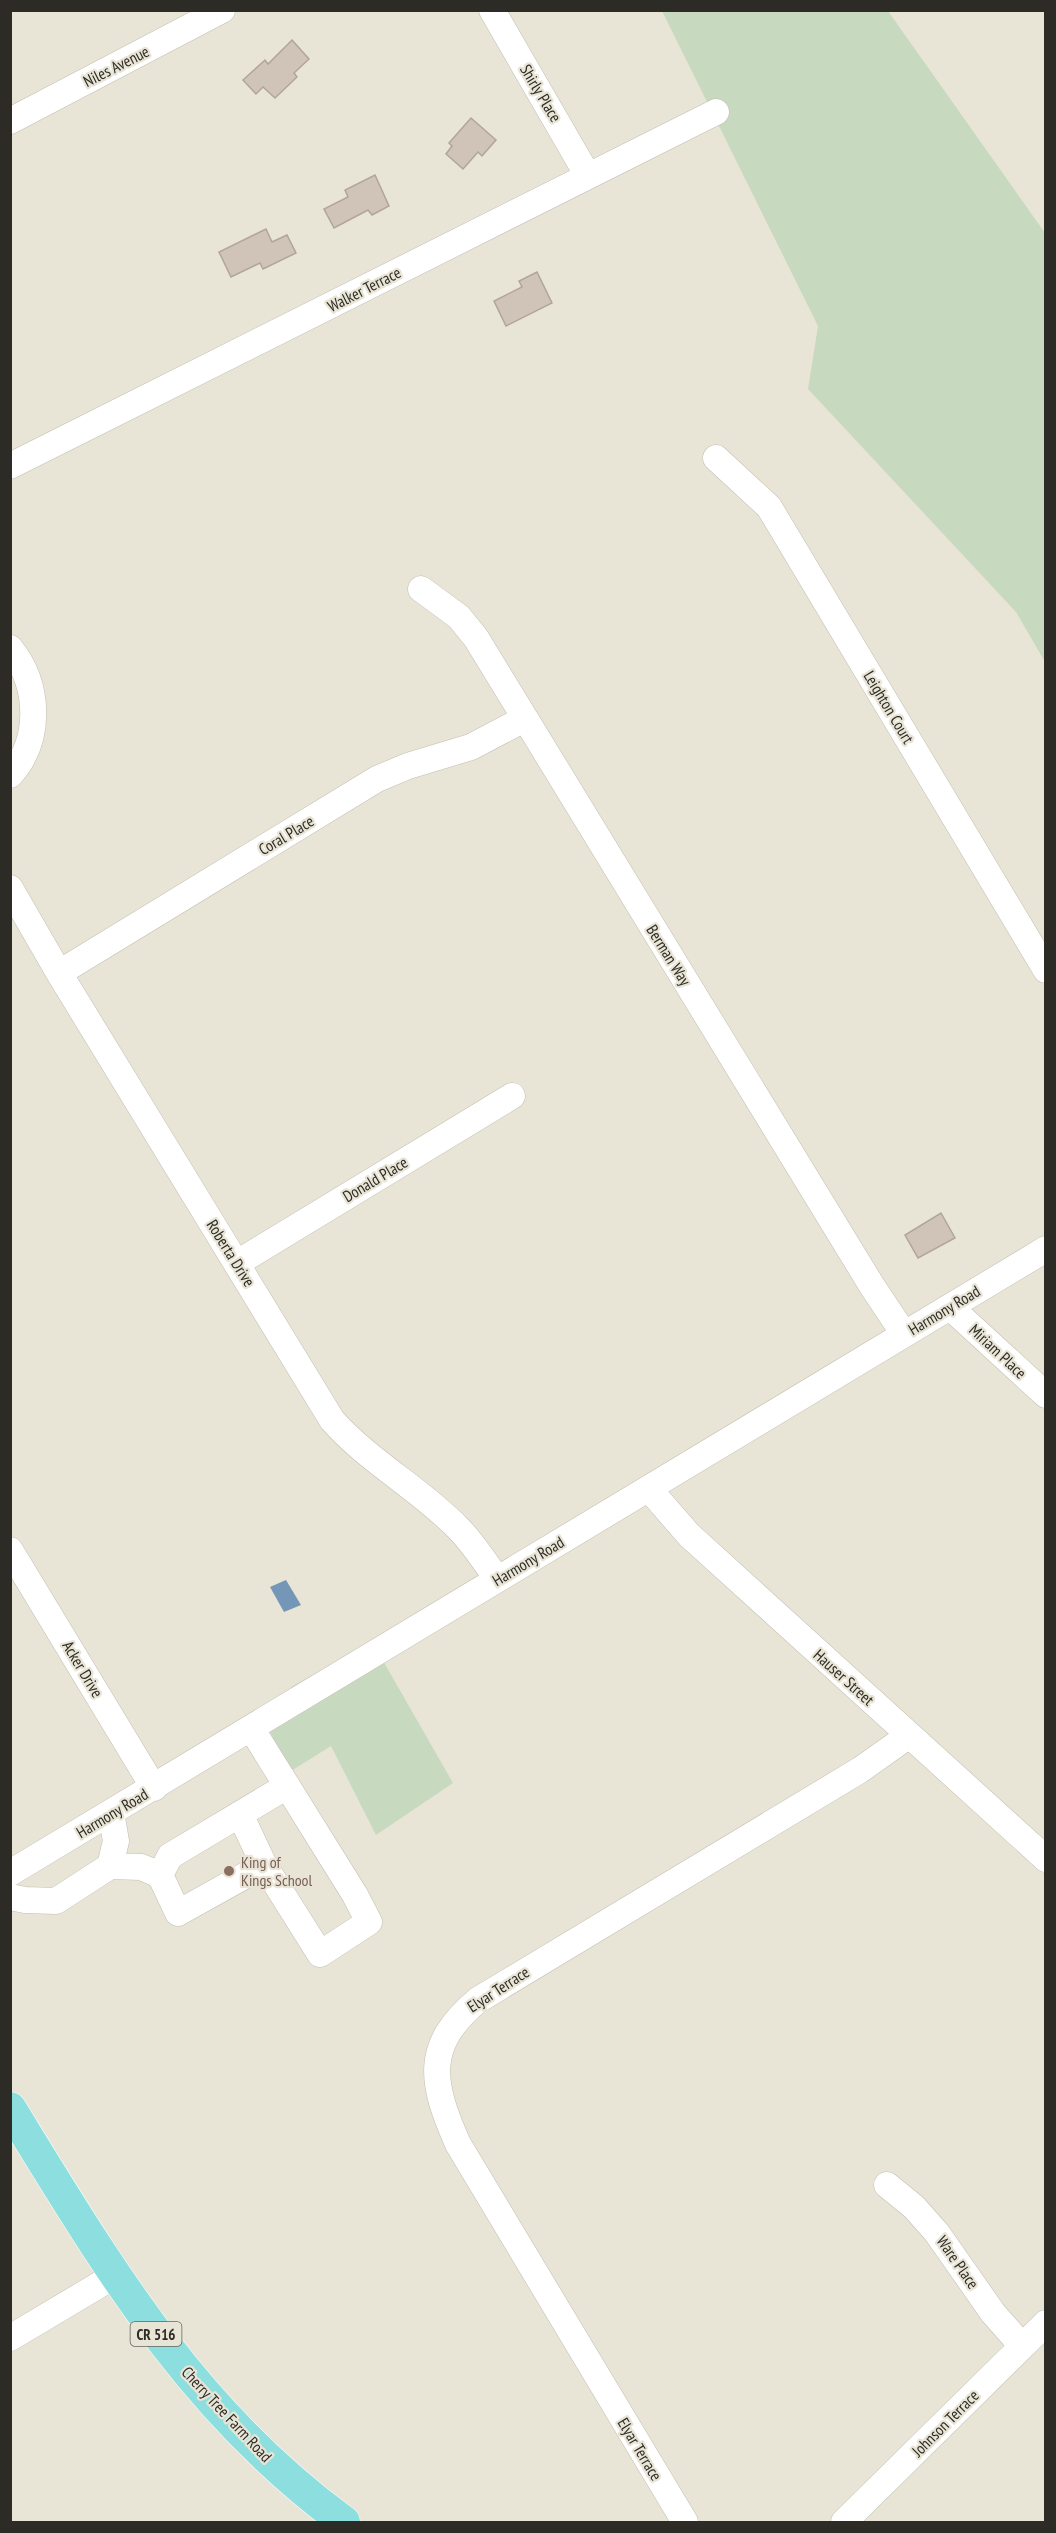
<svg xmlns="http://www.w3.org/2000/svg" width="1056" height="2533" font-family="'PT Sans Narrow',sans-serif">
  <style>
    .green { fill: #c7d9be }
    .water { fill: #7597b7 }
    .building { fill: #d0c4b9; stroke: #b1a59a; stroke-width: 1.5 }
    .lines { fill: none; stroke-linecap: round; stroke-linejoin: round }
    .minor-casing { stroke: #c2beb0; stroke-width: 27 }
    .major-casing { stroke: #fff; stroke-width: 33 }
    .minor { stroke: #fff; stroke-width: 26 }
    .major { stroke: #8ddedf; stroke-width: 32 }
    .education-dot { fill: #8d6e63; stroke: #e9e5d6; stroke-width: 2 }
    .labels { text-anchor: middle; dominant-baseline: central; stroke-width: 4.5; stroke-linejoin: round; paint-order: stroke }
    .shield { fill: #e9e5d6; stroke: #65635b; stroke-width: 1.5 }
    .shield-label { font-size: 15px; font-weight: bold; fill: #2d2b26 }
    .street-label { font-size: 16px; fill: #2d2b26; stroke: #e9e5d6 }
    .education-label { font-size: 16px; fill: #785e54; stroke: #e9e5d6; text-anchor: start }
  </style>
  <rect width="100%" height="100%" fill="#e9e5d6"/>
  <path class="green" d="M662 11H888L1045 233V662L1016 612 808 389 818 326Z
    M345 1657 382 1659 453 1783 376 1835 331 1746 291 1771 268 1728 304 1706 291 1687Z"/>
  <path class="water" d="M286 1580 301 1605 284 1612 270 1587Z"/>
  <path class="building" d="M292 40 309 59 294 73 297 77 275 98 263 87 256 94 243 80 265 60 268 64Z
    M471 118 496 140 482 156 478 152 463 169 446 154 452 146 449 143Z
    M375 175 389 206 372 215 368 210 334 228 324 209 348 197 345 190Z
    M266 229 272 242 287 235 296 253 263 269 260 263 231 277 219 252Z
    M537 272 552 303 506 326 494 301 522 287 519 281Z
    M941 1213 955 1238 918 1258 905 1235Z"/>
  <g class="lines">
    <g class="minor-casing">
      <path id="minor" d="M492 10 588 176
        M10 121 222 10
        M716 458 769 507 1046 970
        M10 466 716 112
        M421 589 459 617 476 638 872 1286 904 1334
        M10 648C40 685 42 740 10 775
        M10 888 59 973 332 1420C369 1462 419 1488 458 1528 473 1543 485 1562 497 1579
        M59 973 377 779 408 766 471 747 524 719
        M237 1263 512 1096
        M950 1307 1046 1395
        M649 1489 689 1535 1046 1859
        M10 1550 154 1788
        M240 1814 264 1865 320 1954 369 1922 355 1895 251 1728
        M110 1866 141 1867 160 1875 178 1913 264 1865
        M10 1873 1046 1249
        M160 1875 170 1856 287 1786
        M10 1897 25 1900 56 1901 110 1866 116 1841 111 1813
        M887 2185 914 2207 937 2233 993 2313 1022 2346
        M10 2338 114 2276
        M685 2522 458 2144C431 2083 423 2046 478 2000L860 1770 908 1736
        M844 2522 1046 2323"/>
    </g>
    <g class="major-casing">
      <path id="major" d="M10 2108C108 2267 191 2410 344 2522"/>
    </g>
    <use href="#minor" class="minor"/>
    <use href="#major" class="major"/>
  </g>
  <circle class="education-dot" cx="229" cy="1871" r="6"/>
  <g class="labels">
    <rect class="shield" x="130.5" y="2322" width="51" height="24" rx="4.5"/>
    <g class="shield-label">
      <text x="156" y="2334">CR 516</text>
    </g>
    <g class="street-label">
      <text transform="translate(116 66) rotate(-27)">Niles Avenue</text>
      <text transform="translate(541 93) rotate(59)">Shirly Place</text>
      <text transform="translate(364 289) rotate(-27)">Walker Terrace</text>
      <text transform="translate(889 707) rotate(59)">Leighton Court</text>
      <text transform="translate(286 835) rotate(-31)">Coral Place</text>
      <text transform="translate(669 955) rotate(58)">Berman Way</text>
      <text transform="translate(375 1179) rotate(-31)">Donald Place</text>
      <text transform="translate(231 1253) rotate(58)">Roberta Drive</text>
      <text transform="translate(944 1310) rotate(-31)">Harmony Road</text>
      <text transform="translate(998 1351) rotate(43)">Miriam Place</text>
      <text transform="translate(528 1561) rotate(-31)">Harmony Road</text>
      <text transform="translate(83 1669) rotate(59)">Acker Drive</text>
      <text transform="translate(844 1677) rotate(42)">Hauser Street</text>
      <text transform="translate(112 1813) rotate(-31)">Harmony Road</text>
      <text transform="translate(498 1989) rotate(-33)">Elyar Terrace</text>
      <text transform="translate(958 2262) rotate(55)">Ware Place</text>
      <text transform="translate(227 2414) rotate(47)">Cherry Tree Farm Road</text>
      <text transform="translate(945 2423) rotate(-45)">Johnson Terrace</text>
      <text transform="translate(640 2449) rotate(59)">Elyar Terrace</text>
    </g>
    <g class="education-label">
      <text x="241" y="1862">King of<tspan x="241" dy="18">Kings School</tspan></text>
    </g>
  </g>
  <rect width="1056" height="2533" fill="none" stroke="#2d2b26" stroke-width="24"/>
</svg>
